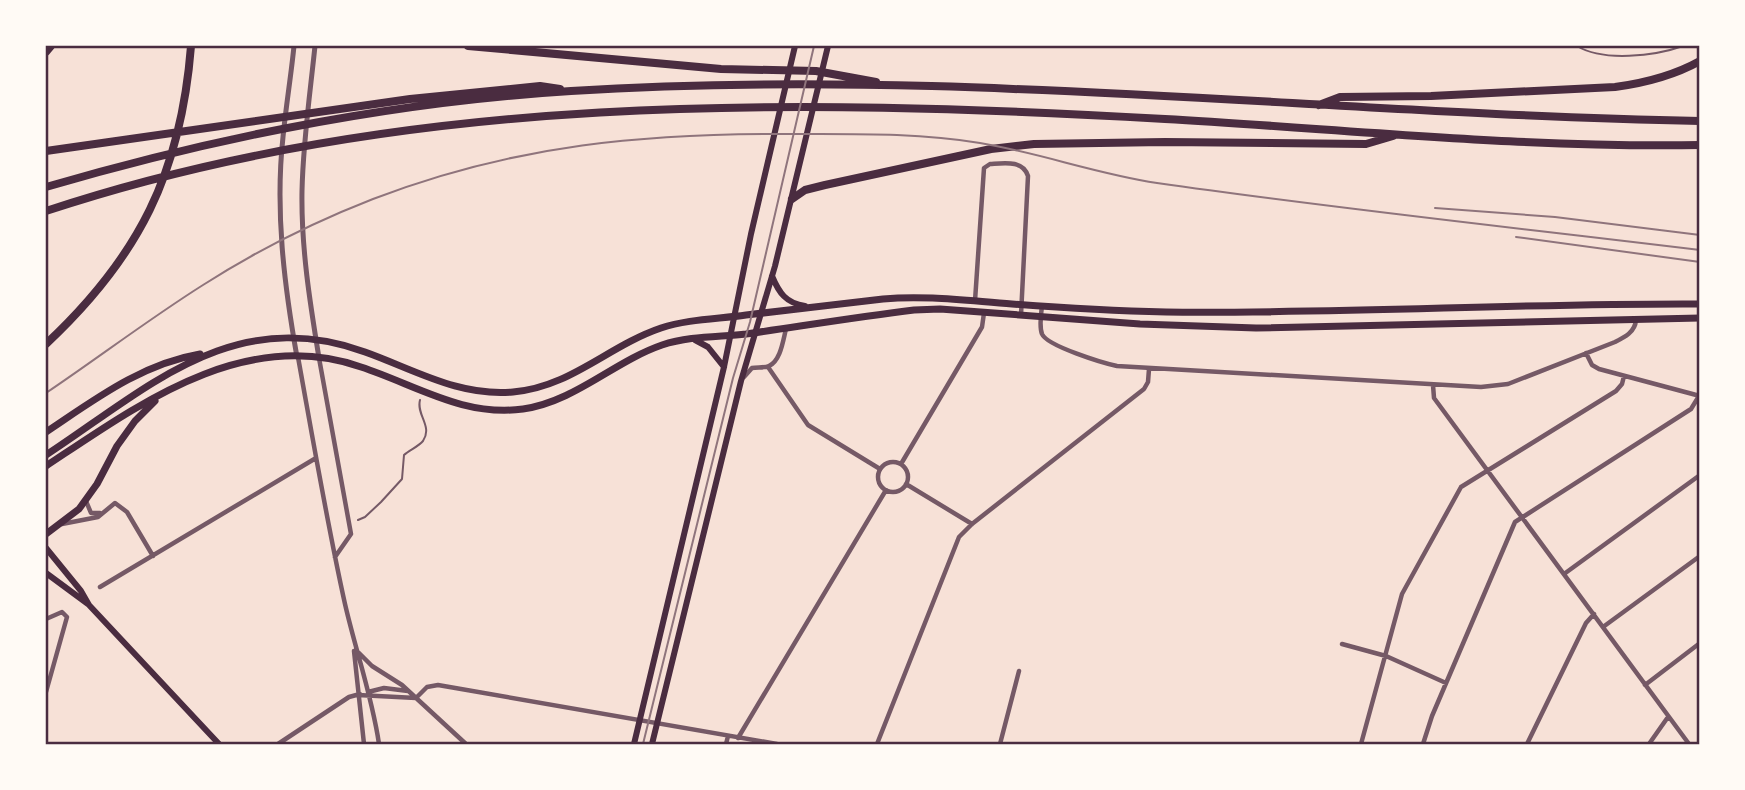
<svg xmlns="http://www.w3.org/2000/svg" width="1745" height="790" font-family="'Nunito Sans',sans-serif">
  <style>
    .lines { fill: none; stroke-linecap: round; stroke-linejoin: round }
    .service { stroke: #755966; stroke-width: 2 }
    .minor { stroke: #755966; stroke-width: 4.5 }
    .tertiary { stroke: #755966; stroke-width: 5 }
    .secondary { stroke: #4a2c40; stroke-width: 6 }
    .primary { stroke: #4a2c40; stroke-width: 7 }
    .motorway { stroke: #4a2c40; stroke-width: 8 }
    .tram { stroke: #8f747c; stroke-width: 2 }
    .rail { stroke: #8f747c; stroke-width: 2 }
    .neatline { fill: none; stroke: #4a2c40; stroke-width: 2.5 }
  </style>
  <rect width="100%" height="100%" fill="#f7e1d7"/>
  <g class="lines">
    <path class="service" d="M1577 46C1603 62 1655 56 1683 46
      M358 520 365 517 381 502 402 479 404 455C409 450 418 447 423 441 433 426 416 415 420 400"/>
    <path class="minor" d="M975 301 984 168 990 164C1005 163 1023 160 1028 176L1021 315
      M1042 306C1041 314 1039 326 1042 334 1047 346 1103 363 1117 366L1481 387 1508 384 1615 342C1625 337 1635 332 1636 320
      M1586 353 1592 365 1599 369 1700 396
      M298 357C313 440 327 523 345 604 356 652 372 696 379 744
      M319 358 351 534 335 557
      M768 367 808 425 880 469
      M744 377 752 368C757 367 765 368 769 366 781 360 783 340 786 329
      M1433 385 1434 398 1689 744
      M878 477a15 15 0 1 1 30 0a15 15 0 1 1-30 0Z
      M901 464 982 327 984 313
      M906 484 972 524
      M86 501 91 513H100
      M62 524 98 517 115 503 127 512 153 556
      M1564 574 1700 475
      M100 587 316 458
      M46 619 62 612 67 617 46 692
      M1603 627 1700 556
      M1342 644 1386 656 1446 683
      M354 651 364 744
      M359 653 372 666 402 685 466 744
      M1645 685 1700 643
      M368 692 384 688 408 691
      M358 695 416 698 427 687 438 685 777 744
      M738 738 886 490
      M278 744 349 697 360 694
      M726 744 728 736
      M877 744 959 537 972 524 1144 389 1148 382 1149 369
      M1000 744 1019 671
      M1361 744 1402 594 1461 487 1616 391 1622 384 1624 376
      M1423 744 1432 716 1515 522 1691 409 1699 396
      M1527 744 1586 623 1594 614
      M1649 744 1668 717"/>
    <path class="tertiary" d="M294 46C291 76 286 106 283 137 275 210 284 284 297 357
      M315 46C310 94 303 142 302 191 301 247 310 303 319 358"/>
    <path class="secondary" d="M772 276C779 293 786 303 805 306
      M695 340 708 347 724 367
      M46 548 81 591 89 605 219 744
      M46 573 88 604
      M634 744 724 367 751 234 795 46
      M652 744 741 381 775 266 828 46"/>
    <path class="primary" d="M46 432C94 400 141 364 200 354
      M46 455C148 388 233 304 365 352 413 369 459 397 513 392 571 387 608 346 661 328 688 319 718 319 746 315 792 310 837 304 883 299 926 295 969 301 1012 304 1063 308 1115 311 1166 312 1344 314 1522 303 1700 304
      M46 466C138 405 244 326 361 367 416 385 463 417 523 409 576 401 613 362 662 345 689 336 718 337 746 334 802 326 857 317 914 310L940 309 1140 324 1256 328 1700 318
      M46 534 79 509 97 484 117 446 135 421 155 401"/>
    <path class="motorway" d="M468 46 721 69 816 71 876 82
      M46 52 51 46
      M1319 105 1340 97 1431 96 1615 87C1645 83 1673 76 1700 61
      M46 151 410 99 540 86 560 89
      M46 187C217 137 392 102 571 91 947 67 1323 114 1700 121
      M792 199 805 190 825 185 991 149 1034 144 1165 142 1366 144 1393 136
      M46 211C405 92 791 98 1165 119 1343 129 1521 148 1700 145
      M46 344C139 257 181 173 191 46"/>
    <path class="tram" d="M643 744 733 378 750 322 814 46"/>
    <path class="rail" d="M1435 208 1555 217 1700 235
      M1516 237 1700 262
      M46 393C98 358 149 319 203 285 256 251 314 222 373 199 516 144 646 133 798 134 859 134 920 133 980 143 1040 153 1097 174 1157 183 1338 209 1519 228 1700 250"/>
  </g>
  <rect width="1745" height="790" fill="none" stroke="#fffaf5" stroke-width="94"/>
  <rect x="47" y="47" width="1651" height="696" class="neatline"/>
</svg>
